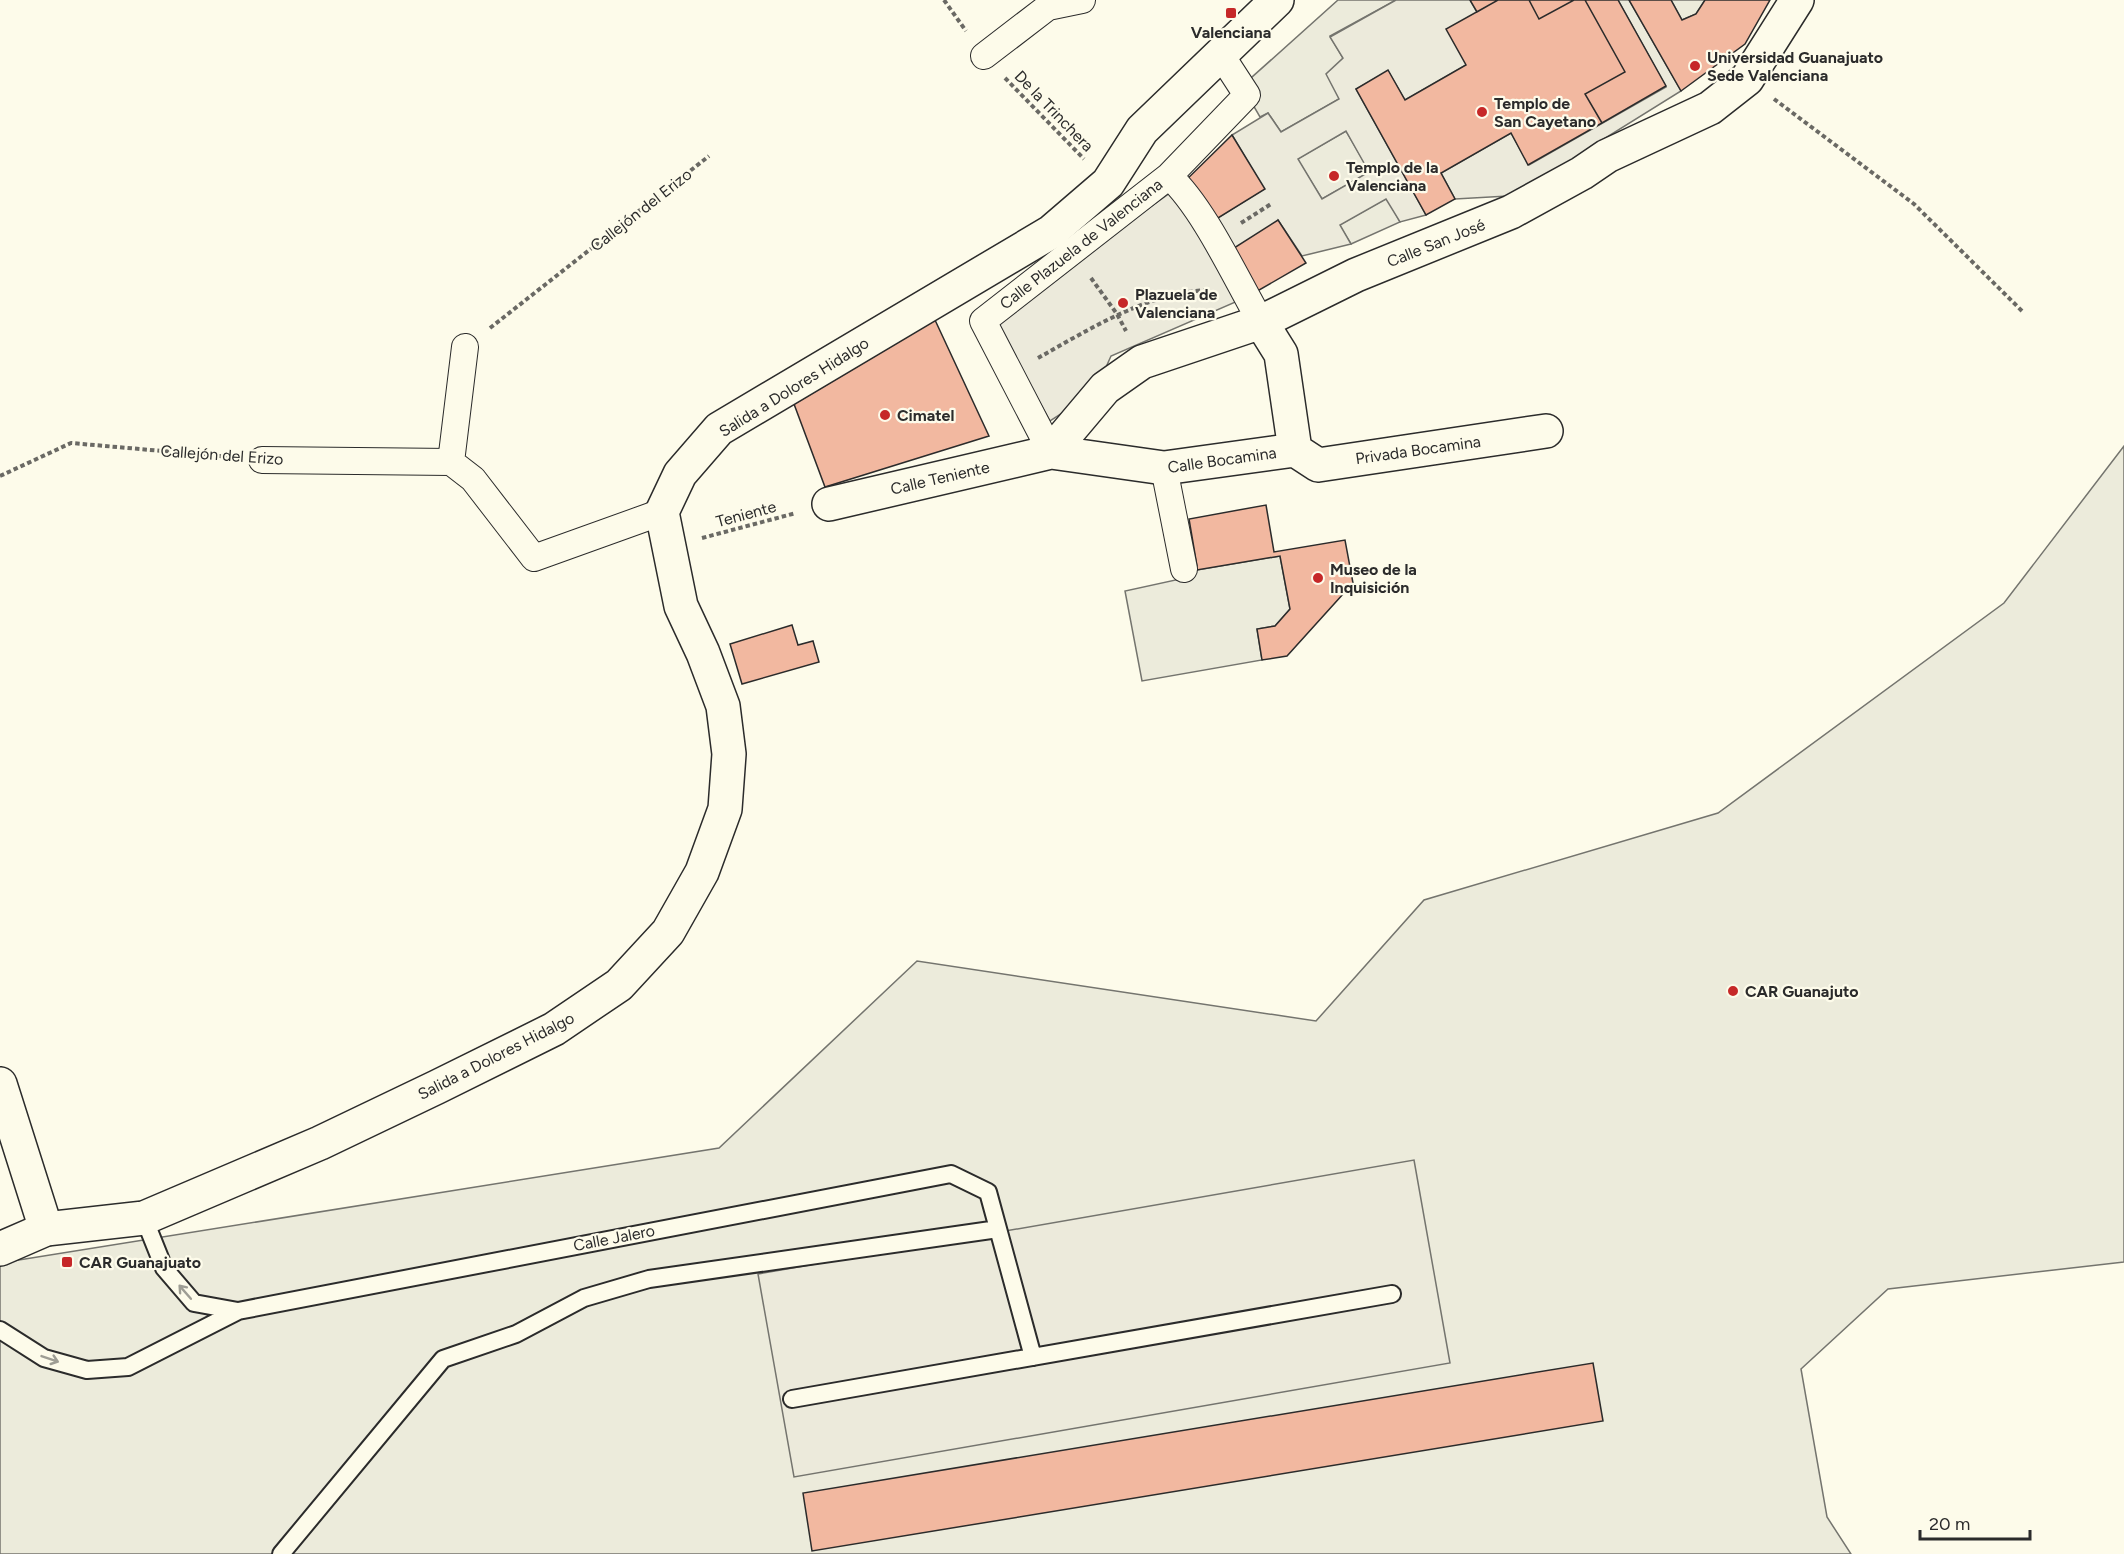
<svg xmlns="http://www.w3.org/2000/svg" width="2124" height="1554" font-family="Figtree,sans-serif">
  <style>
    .green { fill: #ecebdb; stroke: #74746e; stroke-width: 1.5 }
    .parking { fill: #eceadb; stroke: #74746e; stroke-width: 1.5; fill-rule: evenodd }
    .building { fill: #f2b8a0; stroke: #2b2b2b; stroke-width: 1.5 }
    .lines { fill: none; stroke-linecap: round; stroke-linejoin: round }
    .service-casing { stroke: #2b2b2b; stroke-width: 20 }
    .pedestrian-casing { stroke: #2b2b2b; stroke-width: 28 }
    .minor-casing { stroke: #2b2b2b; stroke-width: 36 }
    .primary-casing { stroke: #2b2b2b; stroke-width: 36 }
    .path { stroke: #6a6964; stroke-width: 4; stroke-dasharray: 4.5 3; stroke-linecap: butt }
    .service { stroke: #fdfbea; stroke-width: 16 }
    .pedestrian { stroke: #fdfbea; stroke-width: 26 }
    .minor { stroke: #fdfbea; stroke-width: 33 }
    .primary { stroke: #fdfbea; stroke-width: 33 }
    .oneway { stroke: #9e9d94 }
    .poi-dot { fill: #c62828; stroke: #fdfbea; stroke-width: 2 }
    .labels { text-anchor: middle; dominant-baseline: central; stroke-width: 4.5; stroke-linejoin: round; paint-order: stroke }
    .poi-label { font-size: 16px; font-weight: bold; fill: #2b2b2b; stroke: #fdfbea; text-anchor: start }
    .street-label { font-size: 16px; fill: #2b2b2b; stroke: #fdfbea }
  </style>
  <rect width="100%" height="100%" fill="#fdfbea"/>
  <path class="green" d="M1338 0H1396L1330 36 1343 58 1339 99 1281 132 1268 113 1260 117 1242 86Z
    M1671 0H1705L1696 14 1682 20Z
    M1346 131 1370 172 1322 199 1297 159Z
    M1387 198 1400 222 1351 244 1339 225Z
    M2124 446V1262L1888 1289 1801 1369 1827 1517 1851 1554H0V1263L719 1148 917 961 1316 1021 1424 900 1718 813 2004 603Z
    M1280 556 1290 609 1275 626 1257 629 1262 660 1142 681 1125 591 1185 578V572Z"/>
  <path class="parking" d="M1396 0H1470L1477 12 1466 65 1405 100 1388 71 1356 89 1426 215 1400 222 1386 199 1340 225 1351 244 1302 256 1278 220 1247 297 1111 356 1102 376 1067 410 1050 421 993 318 1180 186 1205 226 1264 189 1232 135 1268 113 1281 132 1339 99 1326 74 1343 58 1330 37ZM1346 131 1369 172 1322 199 1298 159Z
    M1618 0H1629L1681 91 1602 140 1606 152 1508 196 1455 199 1441 173 1511 133 1529 165 1666 87Z
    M1414 1160 1450 1363 794 1477 758 1274Z"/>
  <path class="building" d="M1470 0H1498L1477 12Z
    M1498 0H1529L1539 19 1574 0H1585L1625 72 1585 94 1602 123 1528 165 1511 133 1441 173 1455 199 1426 215 1356 89 1388 70 1405 100 1466 65 1446 29Z
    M1529 0H1574L1539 19Z
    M1585 0H1618L1666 86 1602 123 1585 94 1625 72Z
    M1629 0H1671L1682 20 1696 14 1705 0H1770L1745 44 1681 91Z
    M1232 135 1265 189 1205 226 1180 186Z
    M1278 220 1306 263 1247 297 1223 255Z
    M935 320 989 436 825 487 794 404Z
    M1266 505 1274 552 1345 540 1353 583 1287 656 1262 660 1257 629 1275 626 1290 609 1280 556 1185 572 1184 569 1197 566 1189 519Z
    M792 625 798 645 813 641 819 662 742 684 730 644Z
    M1593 1363 1603 1421 812 1551 803 1493Z"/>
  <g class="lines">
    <g class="service-casing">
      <path id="service" d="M144 1218 164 1268 194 1303 238 1311
        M0 1330 44 1358 87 1370 128 1367 238 1311 951 1174 988 1192 1033 1357
        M792 1399 1392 1294
        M281 1554 443 1359 516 1334 584 1298 649 1279 998 1229"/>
    </g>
    <g class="pedestrian-casing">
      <path id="pedestrian" d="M984 56 1048 7 1082 0
        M1169 176C1204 208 1236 279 1261 322
        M1051 452 983 321 1169 176 1247 95 1221 55
        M262 460 451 462 473 479 534 558 662 512
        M451 462 465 347
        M1164 468 1184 569"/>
    </g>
    <g class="minor-casing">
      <path id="minor" d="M1261 322 1281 354 1295 450
        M1295 450 1318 465 1546 431
        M1051 452 1105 388 1142 362 1261 322 1356 275 1511 212 1582 173 1607 156 1710 108 1747 79 1797 0
        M829 504 1051 452 1164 468 1295 450
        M0 1084 46 1229"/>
    </g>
    <g class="primary-casing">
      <path id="primary" d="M0 1249 46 1229 144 1218 320 1143 437 1087 554 1029 619 985 668 932 702 872 725 809 729 754 723 706 703 653 681 606 662 512 680 474 719 429 1051 232 1108 183 1142 130 1277 0"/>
    </g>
    <path class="path" d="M944 0 966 31
      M1005 78 1084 159
      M1774 99 1914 204 2022 311
      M1241 223 1271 204
      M1091 278 1117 314 1126 331
      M490 328 709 156
      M1038 358C1090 329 1146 293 1208 290
      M0 476 71 443 231 457
      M702 538 796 513"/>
    <use href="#service" class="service"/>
    <use href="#pedestrian" class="pedestrian"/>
    <use href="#minor" class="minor"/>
    <use href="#primary" class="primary"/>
  </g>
  <defs><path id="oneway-shaft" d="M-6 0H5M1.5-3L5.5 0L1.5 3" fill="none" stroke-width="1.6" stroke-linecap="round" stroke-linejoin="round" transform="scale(1.5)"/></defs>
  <g class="oneway">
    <use href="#oneway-shaft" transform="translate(185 1292) rotate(-131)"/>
    <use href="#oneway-shaft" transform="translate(50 1359) rotate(19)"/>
  </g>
  <g class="poi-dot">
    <rect x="1225" y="7" width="12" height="12" rx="3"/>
    <circle cx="1695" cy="66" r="6"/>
    <circle cx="1482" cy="112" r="6"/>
    <circle cx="1334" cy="176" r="6"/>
    <circle cx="1123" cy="303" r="6"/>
    <circle cx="885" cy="415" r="6"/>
    <circle cx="1318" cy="578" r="6"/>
    <circle cx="1733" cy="991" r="6"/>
    <rect x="61" y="1256" width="12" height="12" rx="3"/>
  </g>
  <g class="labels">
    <g class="poi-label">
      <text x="1231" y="32" text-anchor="middle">Valenciana</text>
      <text x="1707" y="57">Universidad Guanajuato<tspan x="1707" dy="18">Sede Valenciana</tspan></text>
      <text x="1494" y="103">Templo de<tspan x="1494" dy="18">San Cayetano</tspan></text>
      <text x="1346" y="167">Templo de la<tspan x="1346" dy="18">Valenciana</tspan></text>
      <text x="1135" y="294">Plazuela de<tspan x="1135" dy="18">Valenciana</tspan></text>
      <text x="897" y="415">Cimatel</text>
      <text x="1330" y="569">Museo de la<tspan x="1330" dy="18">Inquisición</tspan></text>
      <text x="1745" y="991">CAR Guanajuto</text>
      <text x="79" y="1262">CAR Guanajuato</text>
    </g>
    <g class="street-label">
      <text transform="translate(1054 111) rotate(46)">De la Trinchera</text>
      <text transform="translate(641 210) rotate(-38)">Callejón del Erizo</text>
      <text transform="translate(1436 243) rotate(-22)">Calle San José</text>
      <text transform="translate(1081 244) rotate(-38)">Calle Plazuela de Valenciana</text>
      <text transform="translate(794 387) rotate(-32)">Salida a Dolores Hidalgo</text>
      <text transform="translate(1418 450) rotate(-8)">Privada Bocamina</text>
      <text transform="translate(222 455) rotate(4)">Callejón del Erizo</text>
      <text transform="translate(1222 460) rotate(-8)">Calle Bocamina</text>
      <text transform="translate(940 478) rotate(-13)">Calle Teniente</text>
      <text transform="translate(746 514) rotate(-15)">Teniente</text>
      <text transform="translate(496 1056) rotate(-27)">Salida a Dolores Hidalgo</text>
      <text transform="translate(614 1238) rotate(-11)">Calle Jalero</text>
    </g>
  </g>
  <path d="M1920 1530v9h110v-9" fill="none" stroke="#2b2b2b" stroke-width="3"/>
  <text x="1929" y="1530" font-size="18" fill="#2b2b2b" stroke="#fdfbea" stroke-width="4.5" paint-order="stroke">20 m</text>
</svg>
